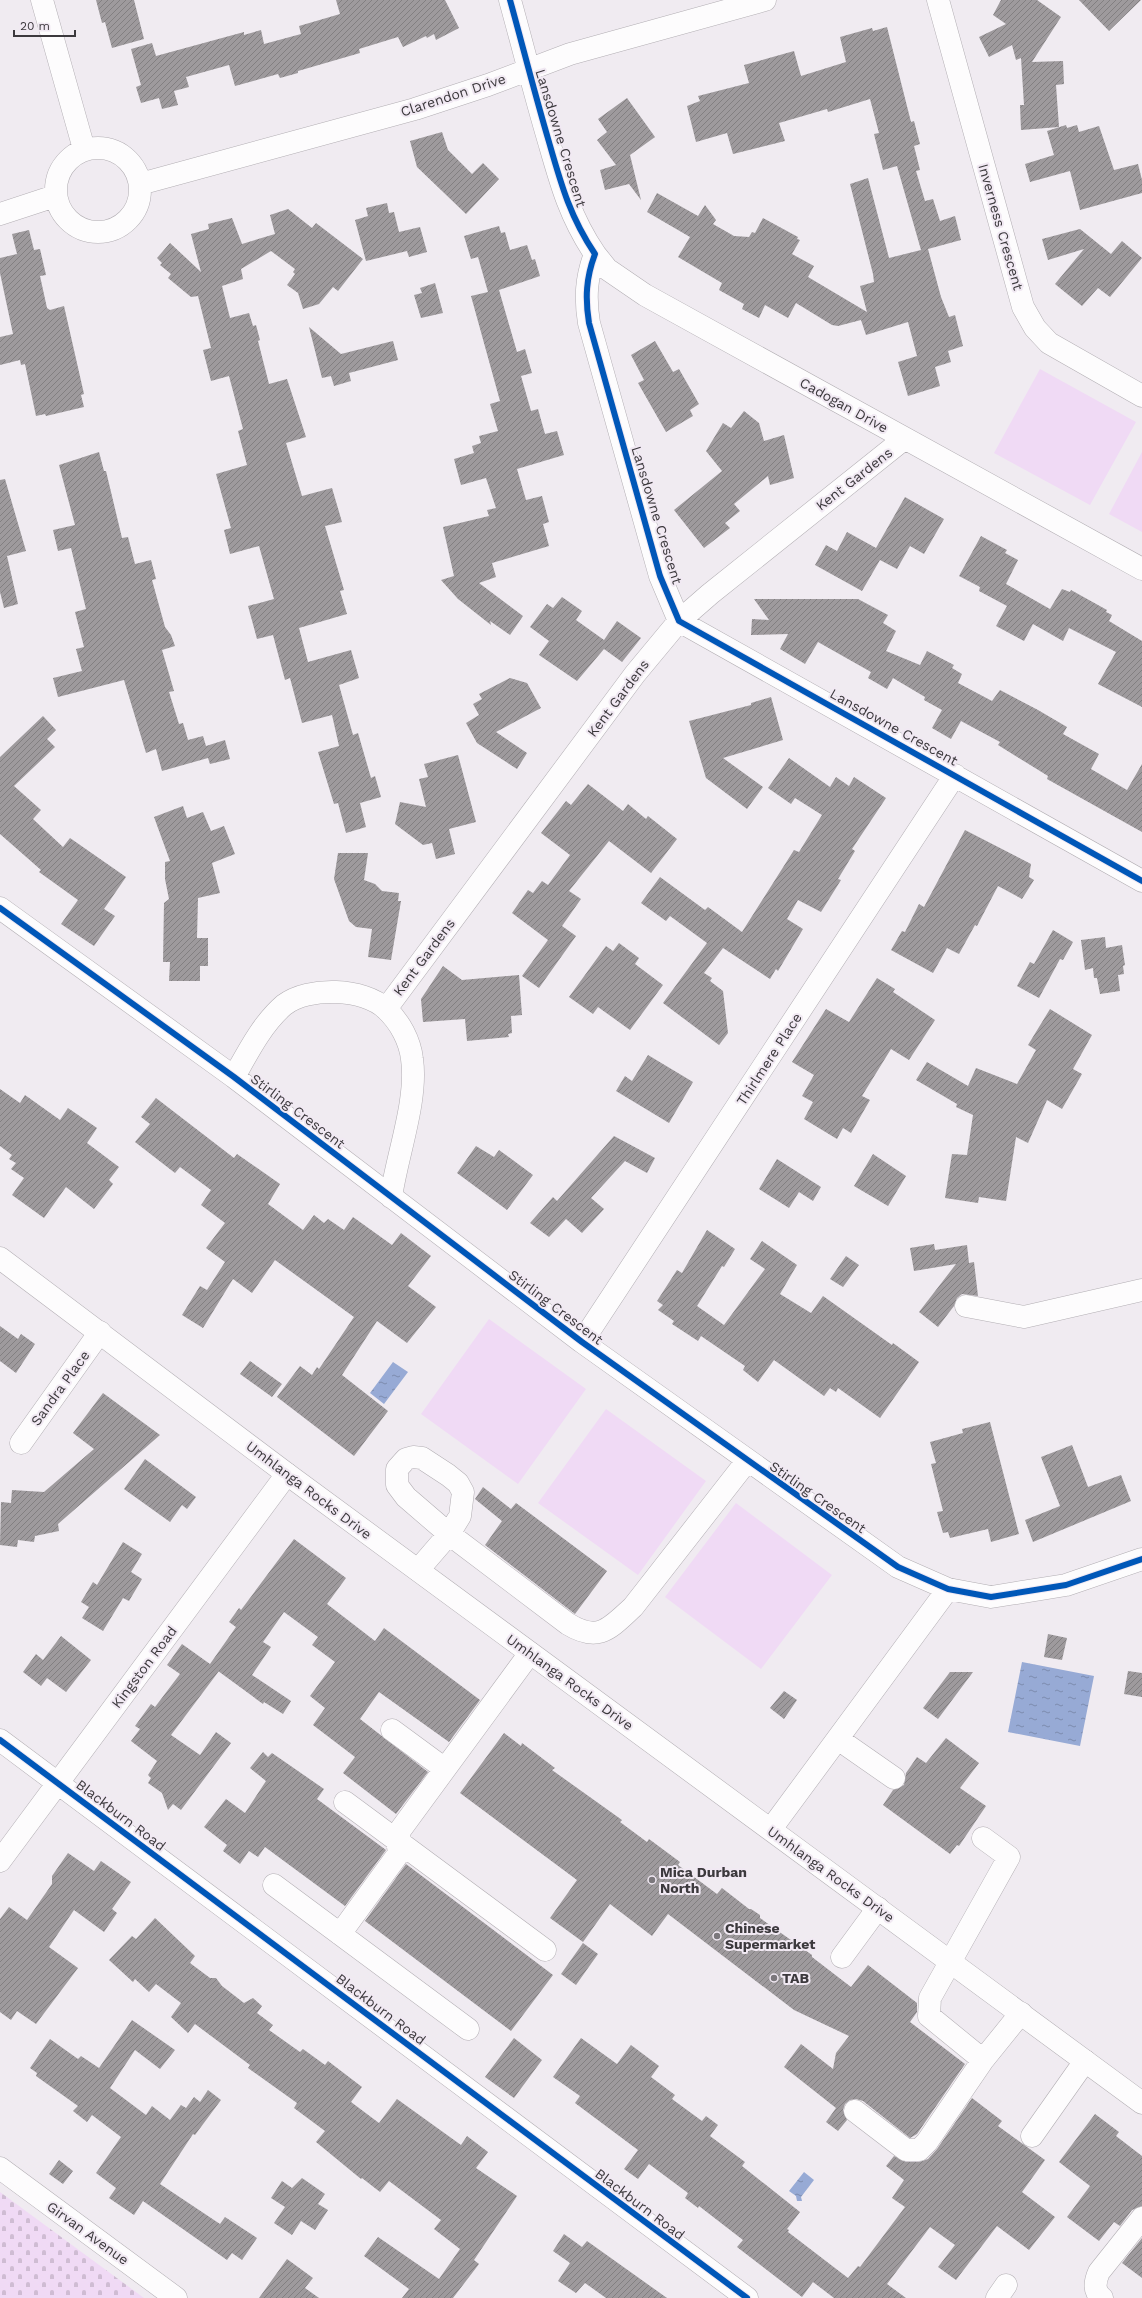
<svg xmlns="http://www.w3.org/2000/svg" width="1142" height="2298" font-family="'Work Sans',sans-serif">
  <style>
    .cemetery { fill: url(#cemetery-stones) }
    .park { fill: #f0daf5 }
    .water { fill: url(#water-ripples) }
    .building { fill: url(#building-hatch) }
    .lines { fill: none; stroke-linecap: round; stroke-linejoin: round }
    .minor-casing { stroke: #b2aeb3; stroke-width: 23 }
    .major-casing { stroke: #b2aeb3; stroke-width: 23 }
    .minor { stroke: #fdfcfd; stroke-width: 22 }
    .major { stroke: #fdfcfd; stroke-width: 22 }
    .cycleway-casing { stroke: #f1e9f3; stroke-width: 8 }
    .cycleway { stroke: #0057b8; stroke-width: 6 }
    .poi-dot { fill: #7b777c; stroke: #f1e9f3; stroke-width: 1.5 }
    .labels { text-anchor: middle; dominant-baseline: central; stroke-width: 4; stroke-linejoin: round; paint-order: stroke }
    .street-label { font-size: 14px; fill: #3c393d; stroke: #f1e9f3 }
    .poi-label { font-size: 14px; font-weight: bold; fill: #3c393d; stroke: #f1e9f3; text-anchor: start }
  </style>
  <defs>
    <pattern id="cemetery-stones" width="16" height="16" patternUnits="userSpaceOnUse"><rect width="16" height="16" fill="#f0daf5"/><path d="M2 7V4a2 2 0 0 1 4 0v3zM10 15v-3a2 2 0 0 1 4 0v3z" fill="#cfbcd3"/></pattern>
    <pattern id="water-ripples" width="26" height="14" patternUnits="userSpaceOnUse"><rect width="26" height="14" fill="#97aad5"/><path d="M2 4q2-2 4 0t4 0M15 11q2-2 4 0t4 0" fill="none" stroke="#7c8bae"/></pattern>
    <pattern id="building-hatch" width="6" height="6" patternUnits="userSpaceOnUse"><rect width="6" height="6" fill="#9e9a9d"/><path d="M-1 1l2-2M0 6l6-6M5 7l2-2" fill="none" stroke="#827f81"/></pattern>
  </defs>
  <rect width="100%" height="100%" fill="#f0ebf1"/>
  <path class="cemetery" d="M0 2192 144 2298H0Z"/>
  <path class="park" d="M1040 369 1136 422 1090 505 994 453Z
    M1142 452V532L1109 514Z
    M489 1319 586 1389 518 1484 421 1414Z
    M606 1409 706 1481 638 1575 538 1503Z
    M736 1503 832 1575 761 1669 665 1597Z"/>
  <path class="water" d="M393 1362 408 1372 384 1404 370 1393Z
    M1022 1662 1094 1676 1080 1746 1008 1732Z
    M804 2172 814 2180 801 2197 802 2201H797L796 2196 789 2191Z"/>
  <path class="building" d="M96 0H134L144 39 112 48 105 22 102 23Z
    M336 0H445L459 28 436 40 434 34 427 38 426 36 403 47 398 37 359 49 360 53 298 71V73L280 78 278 74 235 86 229 65 186 77 189 87 174 91 178 105 162 109 159 98 141 103 136 87 141 85 131 49 152 43 156 56 244 32V35L261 30 264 44 301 34 299 26 340 14Z
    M1001 0H1037L1061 17 1032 62 1063 61 1064 84 1056 85 1059 127 1021 130 1020 105H1024L1021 58 1016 60 1012 45 989 57 979 37 1006 24 993 15Z
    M1079 0H1141L1109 31Z
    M887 27 911 122 914 121 920 144 914 146 920 170 916 171 925 201 933 199 940 221 955 216 961 240 928 249 941 297 949 317 955 315 963 346 948 351 951 362 935 367 940 386 908 396 898 362 917 356 908 322 866 335 861 320 838 326 832 325 796 303 788 318 765 305 759 318 742 309 744 304 719 290 722 283 678 257 690 237 647 212 657 193 698 216 705 205 716 220 713 224 734 236 749 237 752 232 755 233 763 218 798 237 797 239 800 240 792 254 814 266 808 277 867 312 860 286 874 282 873 274 850 184 868 178 889 258 921 250 897 166 883 170 874 134 879 133 870 99 828 112 827 109 779 123 785 141 733 154 727 133 696 142 687 106 700 101 698 96 749 83 744 65 794 51 801 76 846 62 840 37 872 28 873 31Z
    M627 98 655 137 630 155 641 200 629 184 605 190 600 170 616 165 597 140 607 132 598 119Z
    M1066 125 1067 128 1077 125 1079 132 1099 126 1114 170 1138 164 1142 180V193L1080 210 1070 171 1030 182 1025 164 1054 155 1047 131Z
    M442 132 448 150 472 174 483 163 499 179 466 214 417 167 410 141Z
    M387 203 389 213 394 212 399 232 420 227 427 252 409 257 407 251 366 261 355 220 368 216 366 208Z
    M288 209 312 228 316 223 363 259 338 291 333 287 319 304 303 309 298 293 287 285 295 274 293 272 295 269 271 251 241 269 243 279 222 286 230 318 249 313 253 326 256 325 260 340 258 341 269 384 287 379 306 437 286 443 302 496 332 488 342 522 325 526 344 590 340 591 347 614 299 628 308 662 351 650 359 678 339 685 353 735 358 733 371 778 375 776 381 797 360 803 366 827 346 833 338 803 334 804 318 752 339 746 332 715 302 723 290 678 285 680 273 635 257 639 248 606 274 599 259 546 230 554 224 530 231 528 216 474 247 465 238 431 243 429 229 376 211 381 203 350 211 348 198 296 191 297 168 278 171 274 160 265 162 263 157 258 170 243 201 272 191 234 209 229 208 224 232 218 242 244 275 234 270 215Z
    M499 226 501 233 505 232 510 250 527 245 532 260 535 259 540 276 499 290 517 352 525 349 532 373 521 376 531 411 538 409 545 434 557 431 564 455 517 469 526 500 542 496 549 522 543 524 549 546 492 563 496 577 479 583 523 616 510 635 490 621 491 625 458 599 441 580 454 576 443 527 489 516 487 510 496 508 486 478 461 485 454 459 474 453 472 446 481 443 479 436 498 431 490 404 500 401 471 296 488 292 478 257 471 259 464 236Z
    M1080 229 1111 254 1122 241 1142 258 1110 297 1098 288 1082 306 1055 284 1084 249 1048 260 1042 239Z
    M29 230 34 250 40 249 46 275 40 276 47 308 50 310 64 306 84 394 81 395 84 407 46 416 45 414 36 416 25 364 21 365 20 360 0 365V337L13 334 0 273V258L17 254 12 234Z
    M435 283 443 313 421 318 414 295 422 293 420 288Z
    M309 327 341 354 393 341 398 360 349 373 351 381 334 386 331 376 322 378Z
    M655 341 673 372 679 369 699 404 690 410 693 416 666 432 638 383 644 380 631 355Z
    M744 411 759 423 764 441 784 435 794 478 770 485 768 476 734 504 740 511 725 523 730 528 704 548 674 510 722 471 706 451 723 423 731 428Z
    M99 452 104 471H106L122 538 128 537 135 564 151 560 156 579 152 580 165 627 171 635 175 646 162 650 174 691 169 692 179 724 183 723 188 740 203 736 206 746 225 740 230 759 210 764 208 758 162 771 156 749 146 753 124 680 58 697 53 678 82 671 76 649 84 647 75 612 86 609 71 548 58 551 53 530 75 525 59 465Z
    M5 479 26 551 7 556 18 604 4 608 0 592V480Z
    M905 497 944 519 924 554 910 546 897 569 880 560 862 591 815 565 826 545 837 551 847 532 876 548Z
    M981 536 1007 550 1005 553 1018 560 1006 584 1050 609 1062 589 1070 592 1071 590 1107 610 1106 612 1112 615 1109 621 1142 641V707L1098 684 1116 652 1069 628 1063 641 1033 624 1024 641 996 626 1007 606 979 591 980 587 959 576Z
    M562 597 582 611 576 620 604 640 617 621 641 638 622 662 604 649 577 681 539 655 549 641 530 627 547 604 553 608Z
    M754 599H858L888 615 883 623 896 631 886 651 920 665 927 651 954 665 952 668 962 674 958 683 992 701 1000 690 1038 710 1067 727 1063 734 1099 754 1091 769 1127 790 1142 764V832L1047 779 1048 776 998 745 1000 742 961 721 951 739 932 728 942 710 924 700 925 697 893 678 887 689 868 678 871 672 818 642 805 664 780 649 788 634 751 635 752 619 769 620Z
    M510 678 527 683 541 708 496 732 527 753 517 769 477 743 466 723 479 715 473 704 482 699 479 694Z
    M771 697 783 740 723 758 763 787 747 809 706 778 689 721 751 705V703Z
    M43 716 56 730 47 739 55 747 14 786 41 810 33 819 63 847 70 838 126 877 104 909 115 916 94 946 61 924 78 900 39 872 41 870 0 834V757Z
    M458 755 476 822 449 829 455 854 436 859 432 843 423 845 395 824 400 802 426 807 419 779 428 777 424 764Z
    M789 758 830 787 836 777 849 786 854 777 886 798 852 849 855 851 838 879 841 880 821 912 798 900 787 919 803 929 778 971 776 969 770 979 723 948 704 973 712 978 710 981 723 991 728 1033 719 1045 663 1003 707 943 670 916 666 921 641 903 660 877 705 910 708 907 742 932 794 850 799 852 822 815 795 798 791 804 768 788Z
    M588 784 623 811 628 804 646 819 648 816 677 839 651 873 609 841 569 891 581 899 562 926 576 936 539 988 522 976 548 940 512 913 528 890 533 893 542 881 548 885 570 855 541 833 566 801 571 805Z
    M183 806 187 818 203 812 211 831 224 826 235 854 212 863 220 893 198 898 197 938H208V966H200V981H169L170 962H163L164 903 169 899 165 879V862L170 861 154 817Z
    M965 830 1031 864 1029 877 1034 880 1022 899 998 886 977 926 975 925 959 954 947 948 933 973 891 950 902 931 905 932 919 904 924 907Z
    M338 853H368L364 880 375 884 382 891 399 893 398 901H401L391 960 368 957 372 929 356 927 349 921 334 879Z
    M1053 930 1073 942 1063 960 1060 959 1039 998 1017 986 1030 962 1034 964Z
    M1105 937 1106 948 1122 945 1125 965 1123 966 1124 974 1118 975 1120 991 1100 994 1097 978H1094L1093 968 1085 970 1081 940Z
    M619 943 639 958 635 964 663 985 630 1030 598 1007 593 1014 569 997 606 946 613 951Z
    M443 966 462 980 519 975 522 1015 511 1016 512 1033 508 1034 509 1037 467 1041 465 1019 423 1022 421 999Z
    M877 978 895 989 893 992 935 1020 909 1060 891 1049 862 1096 870 1100 851 1133 843 1128 837 1139 804 1119 813 1102 802 1096 814 1075 792 1062 826 1009 849 1022Z
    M1050 1009 1092 1035 1073 1069 1082 1074 1062 1109 1047 1100 1028 1143 1016 1137 1006 1201 979 1197 978 1203 945 1198 952 1154 967 1155 973 1115 956 1107 957 1104 916 1080 927 1062 968 1086 976 1068 1017 1084 1036 1050 1028 1045Z
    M648 1055 693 1082 669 1123 616 1091 625 1076 632 1081Z
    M0 1089 20 1103 25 1095 60 1120 68 1108 97 1128 87 1143 119 1167 109 1180 113 1184 94 1209 66 1187 44 1218 12 1195 24 1178 11 1169 16 1163 9 1159 12 1155 0 1146Z
    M156 1098 234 1158 237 1154 280 1184 268 1204 303 1230 314 1215 324 1223 328 1219 344 1230 353 1217 392 1245 401 1233 431 1256 408 1286 436 1307 407 1343 377 1321 342 1375 388 1411 354 1456 277 1397 300 1366 312 1375 317 1367 319 1369 354 1317 275 1260 252 1293 233 1279 203 1328 182 1315 200 1286 207 1290 225 1262 206 1248 225 1223 201 1205 211 1190 180 1167 175 1173 135 1142 150 1124 141 1117Z
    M614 1136 655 1158 647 1173 625 1161 591 1198 604 1209 582 1233 566 1219 549 1237 530 1223 553 1197 557 1201Z
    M476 1146 494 1157 499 1150 533 1175 507 1210 457 1173Z
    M873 1154 906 1176 888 1206 854 1186Z
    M777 1159 821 1187 813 1201 799 1192 789 1208 759 1189Z
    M707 1230 735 1249 724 1267 722 1266 697 1306 724 1325 765 1269 750 1259 762 1241 797 1265 780 1294 811 1313 823 1296 892 1345 893 1343 919 1362 880 1418 838 1388 836 1392 830 1388 824 1396 774 1360 758 1382 743 1370 745 1366 701 1336 698 1341 672 1324 674 1321 658 1310 663 1305 657 1301 677 1270 682 1273Z
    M934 1244 935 1250 967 1245 969 1263 974 1262 978 1296 962 1294 957 1298 954 1306 938 1327 919 1312 956 1264 914 1271 910 1248Z
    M846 1256 859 1265 843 1287 830 1279Z
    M0 1326 18 1339 21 1334 35 1344 16 1373 0 1361Z
    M250 1361 282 1384 272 1397 240 1374Z
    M103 1393 160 1435 58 1524 59 1531 35 1536 34 1542 18 1540 17 1547 0 1545 1 1502 11 1503 12 1490 44 1492 94 1449 73 1433Z
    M990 1422 1019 1534 991 1542 988 1529 950 1538 948 1532 943 1533 937 1512 943 1511 931 1464 936 1463 930 1442 963 1433 962 1429Z
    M1072 1445 1088 1487 1121 1475 1131 1501 1033 1542 1025 1520 1060 1506 1041 1457Z
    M145 1459 196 1497 187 1509 182 1505 170 1522 124 1489Z
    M483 1487 511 1509 516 1503 607 1571 575 1614 485 1545 502 1521 475 1499Z
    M294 1539 346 1578 327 1604 375 1641 384 1628 480 1700 449 1742 379 1692 360 1719 428 1772 396 1814 343 1773 355 1757 313 1725 325 1708 310 1696 335 1662 312 1645 318 1637 284 1612 263 1642 271 1647 252 1675 291 1701 283 1714 264 1702 263 1704 214 1668 219 1671 171 1735 200 1755 216 1732 231 1743 181 1810 173 1804 168 1810 162 1793 148 1783 151 1778 148 1775 157 1761 131 1741 140 1729 135 1726 151 1704 155 1707 180 1674 167 1665 182 1644 210 1664 236 1627 229 1622 239 1608 241 1610Z
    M123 1542 142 1554 131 1572 142 1579 129 1601 123 1598 103 1631 82 1618 89 1607 81 1602 93 1582 97 1585Z
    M1048 1634 1067 1638 1062 1660 1044 1657Z
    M61 1636 91 1660 66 1692 47 1678 41 1686 23 1672 36 1654 43 1660Z
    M1128 1671 1142 1673V1697L1124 1694Z
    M950 1672H973L938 1719 923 1708Z
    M784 1691 797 1700 784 1719 770 1708Z
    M504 1733 521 1746 522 1743 555 1768 552 1770 622 1820 620 1822 647 1842 649 1839 680 1862 678 1865 717 1894 722 1888 749 1909H751L760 1915V1918L812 1955V1957L851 1987 868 1965 917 2003V2012L910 2022 965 2064 917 2134 910 2138 863 2101 856 2099 850 2100 845 2104 843 2110 847 2120 838 2131 826 2122 836 2108 784 2067 801 2044 833 2069 836 2053 849 2036 794 2010 668 1914 652 1936 610 1904 583 1942 550 1918 577 1880 460 1793Z
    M946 1738 979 1763 960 1788 986 1806 959 1846 957 1845 950 1854 883 1805 893 1790 904 1785 906 1773 917 1757 926 1763Z
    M263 1752 268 1757 272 1753 324 1789 317 1799 386 1850 345 1906 265 1847 258 1857 249 1851 240 1864 223 1851 227 1845 204 1827 226 1799 245 1813 266 1781 250 1768Z
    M68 1853 94 1871 101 1861 131 1882 112 1909 117 1913 104 1932 74 1910 49 1947 78 1968 36 2024 17 2011 11 2020 0 2012V1919L9 1907 27 1920 52 1884V1876Z
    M406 1864 553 1975 511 2031 365 1921Z
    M155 1918 195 1956 190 1963 210 1978H216L222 1986 244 2003 253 1998 262 2006 257 2013 273 2025 269 2030 300 2052 303 2049 325 2065 328 2061 362 2087 351 2102 379 2123 397 2099 461 2145 467 2136 488 2152 476 2168 517 2196 474 2260 479 2264 453 2298H402L409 2289 364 2256 378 2237 439 2279 460 2249 434 2229 441 2220 389 2181 380 2192 362 2178 361 2179 316 2142 325 2131 294 2108 297 2103 248 2068 250 2065 195 2024 188 2033 171 2017 181 2003 156 1984 149 1992 135 1979 133 1982 109 1960 132 1936 136 1939Z
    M583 1943 598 1954 576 1985 561 1974Z
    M132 2020 175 2050 160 2069 135 2050 110 2088 146 2115 152 2106 170 2120 181 2105 186 2108 194 2097 200 2102 208 2090 221 2100 195 2135 193 2134 160 2184 220 2224 225 2217 257 2238 242 2260 232 2253 227 2260 143 2201 134 2215 109 2198 116 2188 96 2173 121 2137 92 2115 87 2122 73 2111 78 2106 36 2076 37 2073 30 2068 50 2039 78 2059 81 2056 99 2068Z
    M514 2038 542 2060 514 2098 485 2077Z
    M581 2038 617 2064 631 2045 659 2066 651 2077 675 2095 672 2099 702 2121 706 2116 718 2125 710 2136 745 2162 742 2166 800 2212 787 2229 789 2230 788 2232 848 2278 858 2266 860 2267 905 2207 892 2198 904 2180 886 2166 894 2156 906 2162H919L928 2159 937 2149 972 2098 1002 2121 998 2126 1045 2160 1022 2192 1055 2217 1029 2250 997 2226 956 2280 938 2267 955 2245 930 2227 887 2284 906 2298H834L813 2282 802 2297 737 2247 743 2240 699 2206 698 2208 685 2198 688 2193 649 2164 638 2179 624 2169 638 2150 575 2103 580 2096 553 2077Z
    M1095 2114 1119 2132 1116 2136 1142 2156V2206L1132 2210 1120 2226 1114 2222 1099 2241 1067 2217 1090 2186 1059 2162Z
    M59 2160 73 2171 63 2184 49 2174Z
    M302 2178 325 2194 318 2204 328 2210 315 2230 301 2221 292 2235 274 2223 285 2207 271 2198 282 2181 292 2188Z
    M564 2234 582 2247 587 2241 667 2298H606L585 2283 576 2293 558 2281 570 2263 553 2251Z
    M1142 2238V2278L1122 2263Z
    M287 2259 313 2278 305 2288 319 2298H259Z"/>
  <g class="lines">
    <g class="minor-casing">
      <path id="minor" d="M42 0 84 149
        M510 0C523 47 535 95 549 142 561 184 570 217 595 254 586 278 585 298 589 323L660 576 679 621 1142 881
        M938 0 1023 307 1035 328 1049 343 1142 396
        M56 190a42 42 0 1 1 84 0a42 42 0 1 1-84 0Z
        M140 184 415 109 488 85 570 54 765 0
        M0 214 55 196
        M595 254 607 269 645 295 1142 569
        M0 908 234 1077 582 1342 898 1567 948 1589 991 1597 1066 1585 1142 1559
        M386 1009 635 674 679 621 710 594 904 439
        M234 1077C248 1052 262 1024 284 1005 309 986 364 988 386 1009 400 1022 410 1041 412 1059 418 1100 397 1155 391 1197
        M966 1306 1024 1317 1142 1290
        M582 1342 955 775
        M21 1443 100 1332
        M418 1570 449 1534 460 1516 463 1492 458 1483 448 1475 422 1458 413 1457 406 1459 397 1469V1485L406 1497 449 1534 568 1624C599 1643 610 1628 633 1607L747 1461
        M392 1730 445 1769
        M838 1739 894 1778
        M0 1740 747 2298
        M345 1802 545 1950
        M771 1829 948 1589
        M983 1838 1009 1857 930 1998 929 2016 983 2060 1021 2013
        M0 1861 287 1474
        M274 1885 468 2029
        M340 1934 399 1853 397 1840 401 1829 530 1653
        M842 1957 878 1908
        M855 2111 906 2150H919L927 2142 983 2060
        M1032 2136 1085 2061
        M0 2168 176 2298
        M997 2298 1006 2285
        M1102 2298C1093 2291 1095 2281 1099 2272L1142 2218"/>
    </g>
    <g class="major-casing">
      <path id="major" d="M0 1258 287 1474 1142 2103"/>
    </g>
    <use href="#minor" class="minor"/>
    <use href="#major" class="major"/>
    <g class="cycleway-casing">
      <path id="cycleway" d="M510 0C523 47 535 95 549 142 561 184 570 217 595 254 586 278 585 298 589 323L660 576 679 621 1142 881
        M0 908 234 1077 582 1342 898 1567 948 1589 991 1597 1066 1585 1142 1559
        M0 1740 747 2298"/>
    </g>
    <use href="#cycleway" class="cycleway"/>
  </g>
  <g class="poi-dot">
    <circle cx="652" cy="1880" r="4"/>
    <circle cx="717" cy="1936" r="4"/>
    <circle cx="774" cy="1978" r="4"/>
  </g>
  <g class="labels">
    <g class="street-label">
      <text transform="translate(453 95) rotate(-18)">Clarendon Drive</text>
      <text transform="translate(561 138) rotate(73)">Lansdowne Crescent</text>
      <text transform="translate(1001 227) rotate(74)">Inverness Crescent</text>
      <text transform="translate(844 405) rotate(29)">Cadogan Drive</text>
      <text transform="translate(854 479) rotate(-38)">Kent Gardens</text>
      <text transform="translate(657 515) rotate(73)">Lansdowne Crescent</text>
      <text transform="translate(618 698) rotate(-53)">Kent Gardens</text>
      <text transform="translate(894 727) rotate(29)">Lansdowne Crescent</text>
      <text transform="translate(424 957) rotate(-53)">Kent Gardens</text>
      <text transform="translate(769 1059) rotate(-57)">Thirlmere Place</text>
      <text transform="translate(298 1111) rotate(37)">Stirling Crescent</text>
      <text transform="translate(556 1307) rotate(37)">Stirling Crescent</text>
      <text transform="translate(60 1388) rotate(-54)">Sandra Place</text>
      <text transform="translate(309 1490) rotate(37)">Umhlanga Rocks Drive</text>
      <text transform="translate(818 1497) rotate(35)">Stirling Crescent</text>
      <text transform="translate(144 1667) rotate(-53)">Kingston Road</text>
      <text transform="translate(570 1682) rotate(36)">Umhlanga Rocks Drive</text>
      <text transform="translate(121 1815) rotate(37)">Blackburn Road</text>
      <text transform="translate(831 1874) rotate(36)">Umhlanga Rocks Drive</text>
      <text transform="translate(381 2009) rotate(37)">Blackburn Road</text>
      <text transform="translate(640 2204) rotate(37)">Blackburn Road</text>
      <text transform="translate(88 2233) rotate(36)">Girvan Avenue</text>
    </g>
    <g class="poi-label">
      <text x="660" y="1872">Mica Durban<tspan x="660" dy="16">North</tspan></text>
      <text x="725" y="1928">Chinese<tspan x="725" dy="16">Supermarket</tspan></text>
      <text x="782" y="1978">TAB</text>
    </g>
  </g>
  <path d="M14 30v6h61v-6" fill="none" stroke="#3c393d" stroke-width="2"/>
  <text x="20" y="30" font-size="12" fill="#3c393d" stroke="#f1e9f3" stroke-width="3" paint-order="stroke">20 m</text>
</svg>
